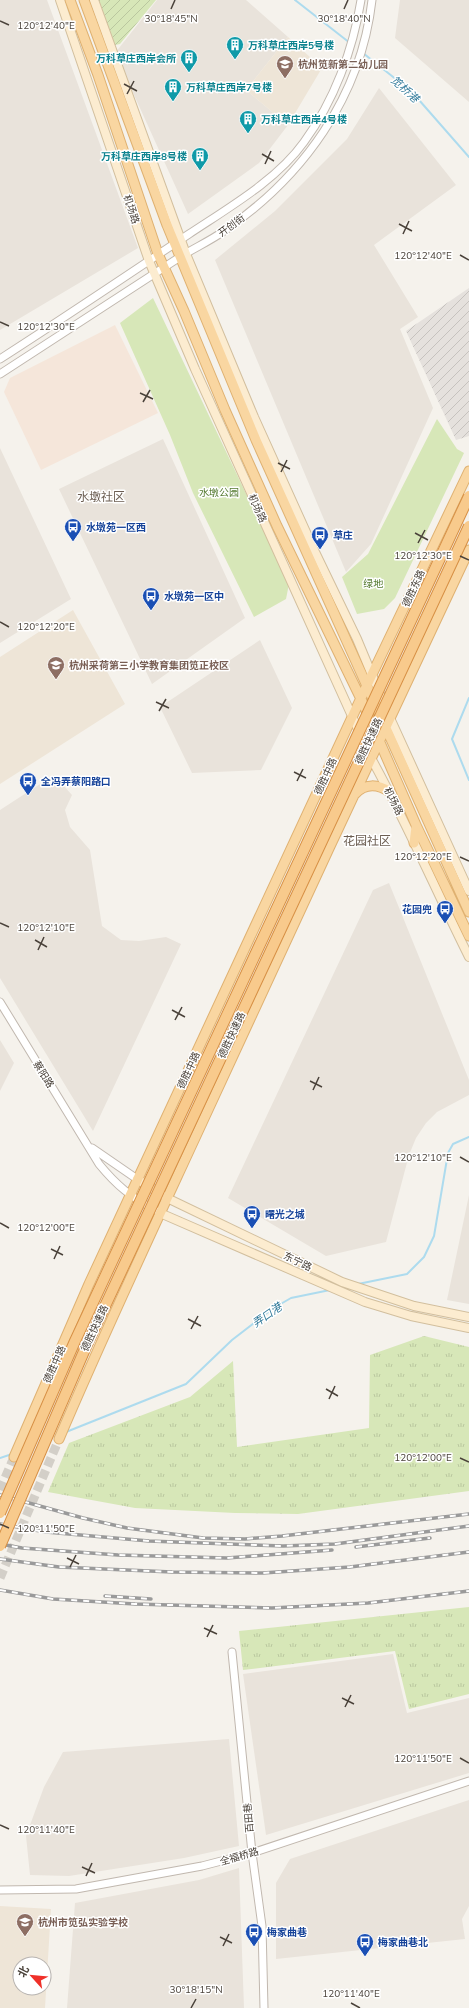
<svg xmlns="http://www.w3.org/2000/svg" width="469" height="2008" font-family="'Nunito Sans','Noto Sans SC',sans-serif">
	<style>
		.residential { fill: #e9e3db }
		.commercial { fill: #f5e6da }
		.industrial { fill: url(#industrial-furrows) }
		.education { fill: #eee5d7; fill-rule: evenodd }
		.grass { fill: url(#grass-tufts) }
		.park { fill: #d7e7b8 }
		.garden { fill: url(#garden-furrows) }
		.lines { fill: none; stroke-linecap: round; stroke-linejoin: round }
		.stream { stroke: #addbee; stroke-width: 2 }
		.primary-tunnel { stroke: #d3cfc8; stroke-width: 9; stroke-dasharray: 9 4.5; stroke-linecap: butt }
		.tertiary-casing { stroke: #c1b8af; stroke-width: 9 }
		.secondary-casing { stroke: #d2bf9e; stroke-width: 10 }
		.primary-casing { stroke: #dfb171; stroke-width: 11 }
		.tertiary { stroke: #fff; stroke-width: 7 }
		.secondary { stroke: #fcecd0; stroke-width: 8 }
		.primary { stroke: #f9d6a1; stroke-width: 9 }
		.rail-casing { stroke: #9a9a9a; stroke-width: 3.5 }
		.rail { stroke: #fff; stroke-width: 2; stroke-dasharray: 6; stroke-linecap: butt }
		.trunk-bridge-casing { stroke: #d79045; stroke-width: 12; stroke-linecap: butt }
		.trunk-bridge { stroke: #f8ca8c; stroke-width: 10 }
		.ticks { fill: none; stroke: #4a423a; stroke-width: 1.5 }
		.labels { text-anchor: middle; stroke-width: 3; stroke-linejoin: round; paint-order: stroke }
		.culture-label { font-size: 10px; font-weight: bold; fill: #0d838f; stroke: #fff; text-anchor: start }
		.education-label { font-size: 10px; font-weight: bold; fill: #785e54; stroke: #fff; text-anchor: start }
		.street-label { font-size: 10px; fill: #4a423a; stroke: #fff }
		.park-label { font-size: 10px; fill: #547a2f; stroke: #fff }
		.transit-label { font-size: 10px; font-weight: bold; fill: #164399; stroke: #fff; text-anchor: start }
		.water-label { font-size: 11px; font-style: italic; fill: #317a9a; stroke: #fff }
		.quarter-label { font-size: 12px; fill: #6c5e52; stroke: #fff }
		.ticks-label { font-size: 10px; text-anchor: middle; fill: #4a423a; stroke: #fff; stroke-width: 3; stroke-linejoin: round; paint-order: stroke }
	</style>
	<defs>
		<pattern id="industrial-furrows" width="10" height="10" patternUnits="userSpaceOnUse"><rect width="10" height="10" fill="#e5e1dd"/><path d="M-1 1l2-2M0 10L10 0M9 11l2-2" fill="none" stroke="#c6c2be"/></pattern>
		<pattern id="grass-tufts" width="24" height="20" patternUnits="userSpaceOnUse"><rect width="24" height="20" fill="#d7e7b8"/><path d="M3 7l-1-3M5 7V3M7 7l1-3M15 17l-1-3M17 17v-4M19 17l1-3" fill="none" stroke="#bac79f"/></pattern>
		<pattern id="garden-furrows" width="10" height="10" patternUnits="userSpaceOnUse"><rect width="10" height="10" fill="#d7e7b8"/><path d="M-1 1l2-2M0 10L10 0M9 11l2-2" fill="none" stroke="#bac79f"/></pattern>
	</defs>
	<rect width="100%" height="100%" fill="#f5f2ec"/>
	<path class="residential" d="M0 0H47L138 248 0 330Z
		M157 0H246L288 37 246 90 288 125 259 163 188 214 115 53Z
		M400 0H469V102L395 38Z
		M379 88 456 185 374 245 418 317 400 329 433 408 371 544 346 572 215 260 275 211 347 139Z
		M163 439 245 618 152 684 59 489Z
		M0 448 71 599 0 643Z
		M260 640 292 708 261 770 192 773 160 707Z
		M54 775 72 795 65 810 70 827 90 850 102 926 121 940 139 941 166 937 181 944 93 1131 0 978V810Z
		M389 883 469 1080V1095L437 1112 426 1123 416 1138 409 1155 386 1242 326 1256 228 1198 373 890Z
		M0 1040 14 1063 0 1091Z
		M469 1195V1304L447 1300Z
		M393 1654 407 1713 469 1698V1773L266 1835 243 1674Z
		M229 1739 239 1846 184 1858 69 1876 30 1875 26 1836 44 1787 63 1752Z
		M469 1800V1906L462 1919 465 1939 276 1959V1883L290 1859Z
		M239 1868 244 2008H67L75 1903 199 1880Z"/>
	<path class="commercial" d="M115 325 158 413 41 470 4 392 10 378Z"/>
	<path class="industrial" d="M469 288V436L456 440 406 331Z"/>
	<path class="education" d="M288 37 322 68 288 125 246 90Z
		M73 610 125 704 0 784V657Z
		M0 1906 51 1909 45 2008H0ZM20 1964H44V1988H20Z"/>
	<path class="grass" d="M424 1336 469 1347V1491L298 1514 235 1513 135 1508 48 1492 69 1443 190 1397 233 1361 237 1447 369 1428 370 1355Z
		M469 1607V1694L409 1709 395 1651 243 1670 239 1631Z"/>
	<path class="park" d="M153 298 289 584 286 599 254 617 193 493 170 435 120 323Z
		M437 419 457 449 464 453 395 598 384 609 357 614 342 577 368 554Z"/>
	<path class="garden" d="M89 0H156L120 44 106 47Z"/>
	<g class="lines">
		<path class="stream" d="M295 0 350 43
			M363 53 412 92 469 157
			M469 698 452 739 469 780
			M358 1284 407 1274 424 1257 434 1236 448 1153 453 1144 469 1137
			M66 1432 186 1384 232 1340 272 1309 291 1298 330 1290
			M0 1458 12 1454"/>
		<path class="primary-tunnel" d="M0 1490 14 1457
			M0 1578 59 1439"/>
		<defs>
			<path id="tertiary" d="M0 359C64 318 126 276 189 234 228 208 277 180 304 142 334 101 353 50 361 0
				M0 374C60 335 120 296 180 257 194 248 210 241 224 231 303 177 361 97 372 0
				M0 1002 99 1164C117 1186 131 1197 155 1210
				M92 1148 137 1179
				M232 1652 252 1853 262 1926 264 2008
				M0 1890 76 1889 202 1866 252 1853 469 1781"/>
			<path id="secondary" d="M60 0 149 261 195 369 371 758C407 823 436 891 469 957
				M94 0 186 254 254 417 315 552 357 639 390 718 469 891
				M137 1179 167 1198 342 1282 414 1306 469 1317
				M160 1213 365 1302 411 1316 469 1328"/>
			<path id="primary" d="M70 0 98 75 158 254 184 311 225 410 277 526 361 699 416 825 469 936
				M84 0 167 225 256 440 469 912
				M355 794C365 783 378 784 390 792
				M414 843 416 827
				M59 1439C104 1333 153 1229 201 1125 289 933 379 741 469 550
				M14 1457 89 1284 367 685 469 471"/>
		</defs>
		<use href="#tertiary" class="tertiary-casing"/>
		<use href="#secondary" class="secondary-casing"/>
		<use href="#primary" class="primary-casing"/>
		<use href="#tertiary" class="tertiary"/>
		<use href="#secondary" class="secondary"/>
		<use href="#primary" class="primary"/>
		<defs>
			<path id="rail" d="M0 1495 83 1518 127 1528 203 1538 245 1539 282 1536 469 1514
				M0 1524 46 1532 149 1541 283 1546 335 1544 469 1526
				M0 1544 22 1548 118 1555 227 1558 332 1550
				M356 1547 430 1538
				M0 1559 59 1567 172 1572 263 1573 350 1567 469 1552
				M0 1590 53 1599 135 1604 272 1608 368 1603 469 1591
				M105 1596 151 1599"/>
		</defs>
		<use href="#rail" class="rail-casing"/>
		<use href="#rail" class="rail"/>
		<defs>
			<path id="trunk-bridge" d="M0 1513 75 1341 469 496
				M0 1546 85 1349 469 526"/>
		</defs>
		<use href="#trunk-bridge" class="trunk-bridge-casing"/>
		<use href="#trunk-bridge" class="trunk-bridge"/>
	</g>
	<path class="ticks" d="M171 9 175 0M344 9 348 0M0 21 9 25M124 84 137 91M127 94 134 81M262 154 274 161M265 164 271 151M399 224 412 231M403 234 409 221M460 255 469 260M0 322 9 326M140 393 153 399M143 402 150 390M278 463 290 469M281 472 287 460M415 533 428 540M418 543 425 530M460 556 469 560M0 622 9 627M156 702 169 708M159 711 166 699M294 772 306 778M297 781 303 769M460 857 469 861M0 923 9 927M35 940 47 947M38 950 44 937M172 1010 185 1017M175 1020 182 1007M310 1081 322 1087M313 1090 319 1077M460 1157 469 1162M0 1223 9 1228M51 1249 63 1255M54 1259 60 1246M188 1319 201 1326M191 1329 198 1316M326 1389 338 1396M329 1399 335 1386M460 1458 469 1462M0 1524 9 1528M67 1558 79 1564M70 1567 76 1555M204 1628 217 1634M207 1637 213 1625M342 1698 354 1704M345 1707 351 1695M460 1758 469 1763M0 1825 9 1829M82 1867 95 1873M86 1876 92 1863M220 1937 232 1943M223 1946 229 1934M351 2003 360 2008M191 2008 196 1999"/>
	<defs>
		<symbol id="building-pin" viewBox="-11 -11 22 30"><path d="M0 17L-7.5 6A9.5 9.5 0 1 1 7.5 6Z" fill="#0f9aa8" stroke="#fff"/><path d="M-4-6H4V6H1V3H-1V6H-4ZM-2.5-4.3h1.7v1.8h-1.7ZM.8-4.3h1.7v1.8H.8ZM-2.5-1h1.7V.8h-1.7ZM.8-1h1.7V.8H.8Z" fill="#fff"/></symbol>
		<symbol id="school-pin" viewBox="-11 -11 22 30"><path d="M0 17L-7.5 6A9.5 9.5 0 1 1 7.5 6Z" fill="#8d6e63" stroke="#fff"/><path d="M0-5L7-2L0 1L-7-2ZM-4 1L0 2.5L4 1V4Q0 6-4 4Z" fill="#fff"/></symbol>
		<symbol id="bus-pin" viewBox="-11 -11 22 30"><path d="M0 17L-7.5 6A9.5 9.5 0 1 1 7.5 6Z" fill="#1a4fb4" stroke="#fff"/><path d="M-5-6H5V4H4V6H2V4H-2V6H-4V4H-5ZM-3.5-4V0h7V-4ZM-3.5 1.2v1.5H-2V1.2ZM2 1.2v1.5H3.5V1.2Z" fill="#fff"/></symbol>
	</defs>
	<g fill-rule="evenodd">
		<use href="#building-pin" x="225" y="35" width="20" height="27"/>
		<use href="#building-pin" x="179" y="48" width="20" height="27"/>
		<use href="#school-pin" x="275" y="54" width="20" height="27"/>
		<use href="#building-pin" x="163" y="77" width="20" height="27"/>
		<use href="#building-pin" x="238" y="109" width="20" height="27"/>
		<use href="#building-pin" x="190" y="146" width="20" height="27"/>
		<use href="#bus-pin" x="63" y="517" width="20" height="27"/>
		<use href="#bus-pin" x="310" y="525" width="20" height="27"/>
		<use href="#bus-pin" x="141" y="586" width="20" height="27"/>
		<use href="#school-pin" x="46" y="655" width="20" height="27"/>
		<use href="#bus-pin" x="18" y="771" width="20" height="27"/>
		<use href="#bus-pin" x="435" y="899" width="20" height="27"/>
		<use href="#bus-pin" x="242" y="1204" width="20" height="27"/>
		<use href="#school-pin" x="15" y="1912" width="20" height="27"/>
		<use href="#bus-pin" x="244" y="1922" width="20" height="27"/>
		<use href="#bus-pin" x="355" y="1932" width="20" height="27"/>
	</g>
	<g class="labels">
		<g class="culture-label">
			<text x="248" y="49">万科草庄西岸5号楼</text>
			<text x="176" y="62" text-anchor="end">万科草庄西岸会所</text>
			<text x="186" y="91">万科草庄西岸7号楼</text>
			<text x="261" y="123">万科草庄西岸4号楼</text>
			<text x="187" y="160" text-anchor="end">万科草庄西岸8号楼</text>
		</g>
		<g class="education-label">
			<text x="298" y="68">杭州笕新第二幼儿园</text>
			<text x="69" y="669">杭州采荷第三小学教育集团笕正校区</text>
			<text x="38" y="1926">杭州市笕弘实验学校</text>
		</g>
		<g class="street-label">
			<text transform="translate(132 209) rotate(72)" y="4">机场路</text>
			<text transform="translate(231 225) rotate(-36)" y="4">开创街</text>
			<text transform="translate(258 508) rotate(66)" y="4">机场路</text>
			<text transform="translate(413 588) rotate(-65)" y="4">德胜东路</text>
			<text transform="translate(368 741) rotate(-65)" y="4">德胜快速路</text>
			<text transform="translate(325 776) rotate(-65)" y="4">德胜中路</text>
			<text transform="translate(394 801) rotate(63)" y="4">机场路</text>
			<text transform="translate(231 1035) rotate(-65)" y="4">德胜快速路</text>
			<text transform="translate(188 1070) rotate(-65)" y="4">德胜中路</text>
			<text transform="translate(44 1074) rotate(58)" y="4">蔡阳路</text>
			<text transform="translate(298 1261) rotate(26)" y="4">东宁路</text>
			<text transform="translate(94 1328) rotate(-65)" y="4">德胜快速路</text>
			<text transform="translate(54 1364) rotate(-66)" y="4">德胜中路</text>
			<text transform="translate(248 1818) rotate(-95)" y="4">百田巷</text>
			<text transform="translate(239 1856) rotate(-16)" y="4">全福桥路</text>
		</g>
		<g class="park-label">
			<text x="219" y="496">水墩公园</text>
			<text x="373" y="587">绿地</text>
		</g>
		<g class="transit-label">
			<text x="86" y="531">水墩苑一区西</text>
			<text x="333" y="539">草庄</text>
			<text x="164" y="600">水墩苑一区中</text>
			<text x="41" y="785">全冯弄蔡阳路口</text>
			<text x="432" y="913" text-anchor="end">花园兜</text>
			<text x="265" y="1218">曙光之城</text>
			<text x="267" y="1936">梅家曲巷</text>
			<text x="378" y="1946">梅家曲巷北</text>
		</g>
		<g class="water-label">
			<text transform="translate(405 89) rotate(42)" y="4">笕桥港</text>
			<text transform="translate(267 1315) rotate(-35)" y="4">弄口港</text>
		</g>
		<g class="quarter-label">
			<text x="101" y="501">水墩社区</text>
			<text x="367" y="845">花园社区</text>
		</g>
	</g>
	<g class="ticks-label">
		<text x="171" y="22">30°18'45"N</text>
		<text x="344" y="22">30°18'40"N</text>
		<text x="46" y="29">120°12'40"E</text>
		<text x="423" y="259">120°12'40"E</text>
		<text x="46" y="330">120°12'30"E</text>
		<text x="423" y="559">120°12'30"E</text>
		<text x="46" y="630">120°12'20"E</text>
		<text x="423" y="860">120°12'20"E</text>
		<text x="46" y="931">120°12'10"E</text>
		<text x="423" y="1161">120°12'10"E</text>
		<text x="46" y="1231">120°12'00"E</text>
		<text x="423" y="1461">120°12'00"E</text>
		<text x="46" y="1532">120°11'50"E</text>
		<text x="423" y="1762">120°11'50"E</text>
		<text x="46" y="1833">120°11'40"E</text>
		<text x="196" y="1993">30°18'15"N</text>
		<text x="351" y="1997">120°11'40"E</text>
	</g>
	<g transform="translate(32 1976) rotate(297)"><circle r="19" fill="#ffffff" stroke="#b7b3b0"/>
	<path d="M0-3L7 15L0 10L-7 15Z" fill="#ef3029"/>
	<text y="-6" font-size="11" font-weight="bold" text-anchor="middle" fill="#4a423a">北</text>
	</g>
</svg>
